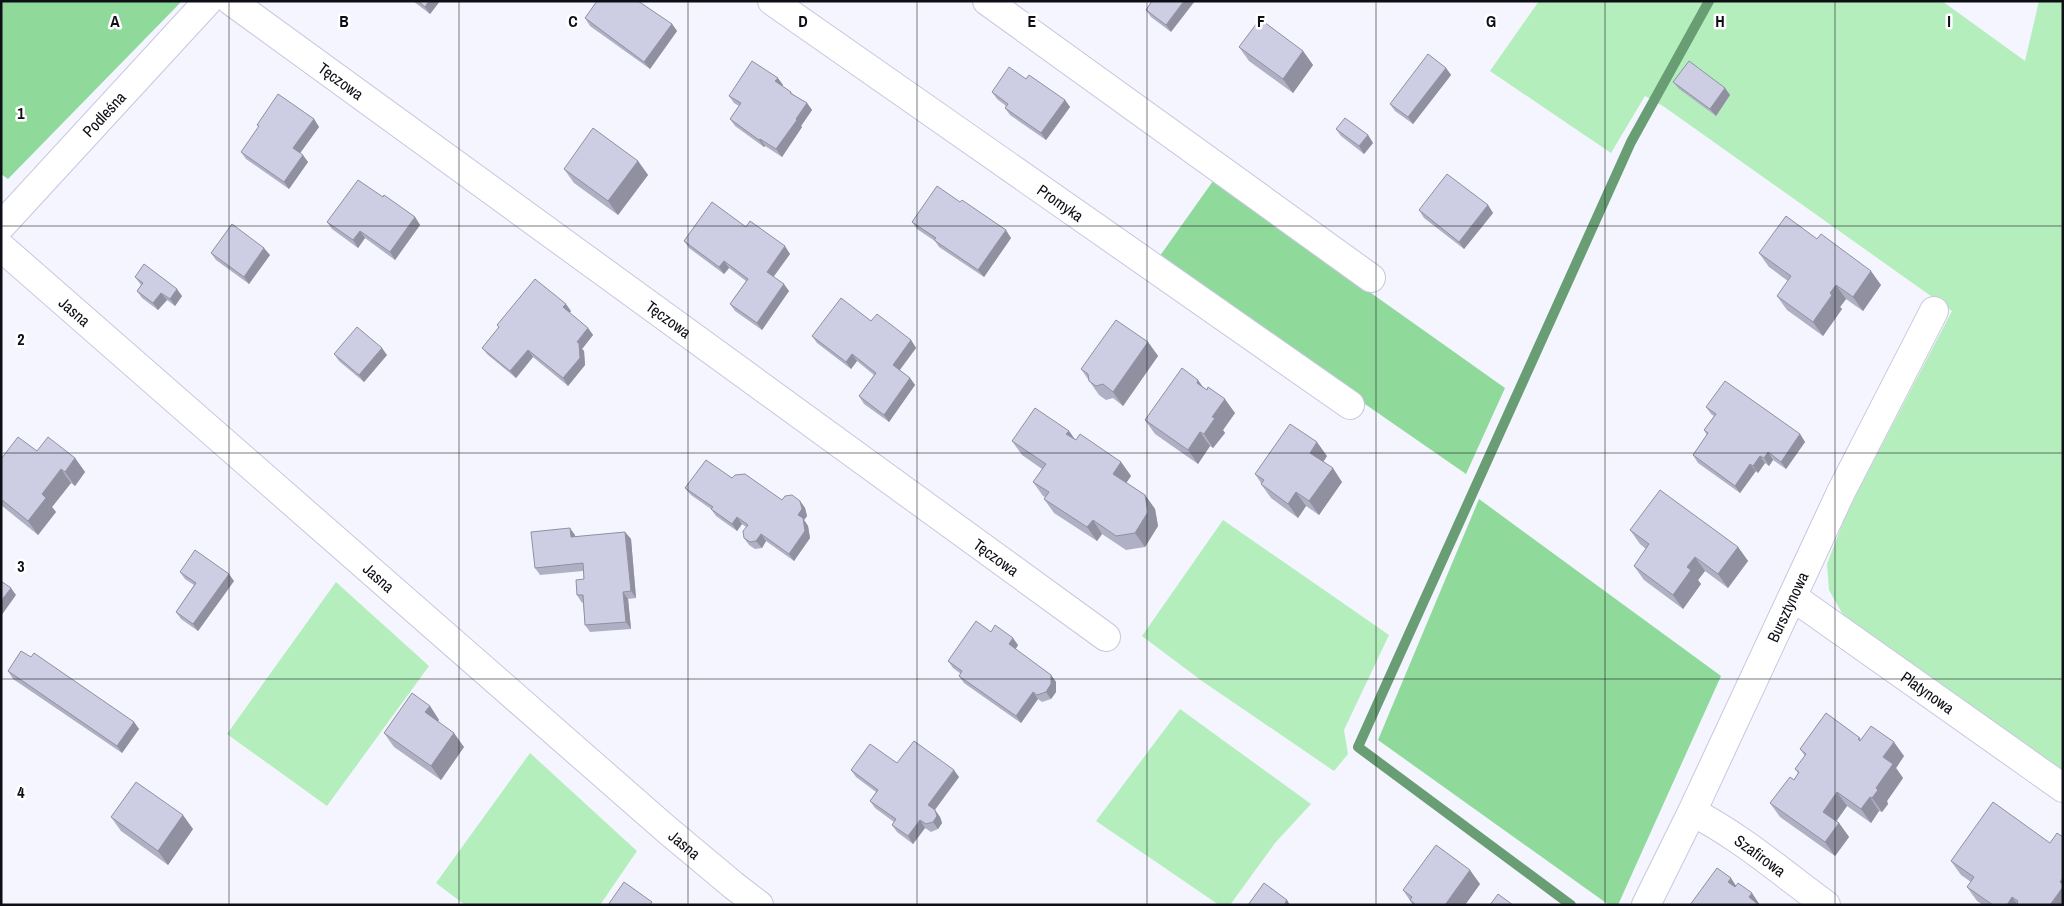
<svg xmlns="http://www.w3.org/2000/svg" width="2064" height="906" font-family="'Archivo Narrow',sans-serif">
	<style>
		.green { fill: #b5eebd }
		.forest { fill: #8fda9b }
		.lines { fill: none; stroke-linecap: round; stroke-linejoin: round }
		.stream { stroke: #699e74; stroke-width: 10 }
		.minor-casing { stroke: #c7c7df; stroke-width: 30 }
		.minor { stroke: #fff; stroke-width: 28 }
		.wall { fill: #b0b0c4 }
		.shaded-wall { fill: #9090a0 }
		.building { fill: #cdcde4; stroke: #9090a0 }
		.grid { fill: none; stroke: #0e0e16; stroke-width: 1; stroke-opacity: 0.55 }
		.labels { text-anchor: middle; stroke-width: 5; stroke-linejoin: round; paint-order: stroke }
		.street-label { font-size: 16px; fill: #0e0e16; stroke: #fff }
		.grid-label { font-size: 16px; text-anchor: middle; font-weight: bold; fill: #0e0e16; stroke: #fff; stroke-width: 5; stroke-linejoin: round; paint-order: stroke }
	</style>
	<rect width="100%" height="100%" fill="#f4f5fe"/>
	<path class="green" d="M1539 1H1942L2025 61 2039 1H2063V773L1843 615 1829 590 1827 564 1847 512 1952 311 1663 106 1645 96 1611 153 1490 71Z
		M1223 520 1389 635 1344 730 1348 754 1334 771 1202 681 1142 636Z
		M336 582 429 666 327 806 227 734Z
		M1180 709 1311 804 1275 843 1230 905H1219L1096 821Z
		M530 753 637 851 600 905H465L436 883Z"/>
	<path class="forest" d="M1 1H182L8 179 1 174Z
		M1213 181 1505 388 1466 474 1157 260Z
		M1479 499 1721 676 1618 905H1609L1378 740Z"/>
	<g class="lines">
		<path class="stream" d="M1571 905 1358 747 1631 142 1709 1"/>
		<defs>
			<g id="minor">
				<path id="s1" d="M231 1 1106 637"/>
				<path id="s2" d="M772 1 1350 405"/>
				<path d="M987 1 1371 278"/>
				<path id="s3" d="M1 226 208 1"/>
				<path id="s4" d="M1 247 666 829 733 885 759 905"/>
				<path id="s5" d="M1793 597 2063 788"/>
				<path id="s6" d="M1692 812C1737 834 1785 875 1826 905"/>
				<path id="s7" d="M1646 905 1692 812 1841 492 1934 311"/>
			</g>
		</defs>
		<use href="#minor" class="minor-casing"/>
		<use href="#minor" class="minor"/>
	</g>
	<path class="wall" d="M413 1H440L430 14Z
		M1152 1 1171 32 1151 17 1146 10Z
		M585 18 672 24 677 31 650 69 590 26Z
		M1239 47 1303 51 1313 65 1293 93 1249 61Z
		M1446 68 1451 75 1413 124 1395 111 1390 104Z
		M1026 79 1065 100 1070 107 1046 140 1010 115 1005 108 1006 106 997 99 992 92Z
		M1673 82 1725 88 1730 95 1716 116 1679 89Z
		M783 85 782 86 791 92 794 95 807 103 812 110 801 126 802 127 782 157 765 146 764 147 735 126 730 119 739 106 734 103 729 96Z
		M314 119 319 127 300 153 308 162 289 189 246 159 241 152 259 127 257 125Z
		M1336 129 1368 135 1373 143 1364 154 1341 136Z
		M638 161 648 175 618 215 574 183 564 169Z
		M383 197 415 217 420 225 395 260 365 238 358 248 332 229 327 222Z
		M1488 205 1493 213 1464 249 1424 218 1419 210Z
		M912 222 1011 238 984 277 939 247 935 241 917 229Z
		M746 227 790 254 773 276 789 291 762 330 735 311 730 304 746 281 729 268 724 274 689 248 684 241Z
		M211 253 270 255 249 284 216 260Z
		M1759 253 1881 285 1863 311 1846 299 1840 307 1842 309 1823 336 1787 310 1777 296 1788 281 1769 267Z
		M135 277 182 296 175 306 167 300 158 310 142 298 137 291 141 285Z
		M571 311 569 313 588 328 593 335 582 349 584 351 585 365 568 386 533 357 516 378 488 355 482 348 499 328 497 325Z
		M871 321 911 340 916 348 900 370 910 378 915 385 889 422 864 404 859 396 874 375 857 361 851 369 817 343 812 336Z
		M1148 342 1158 356 1123 406 1113 398 1106 400 1099 395 1081 369Z
		M334 354 387 355 364 382 339 361Z
		M1204 388 1235 413 1223 430 1225 433 1213 448 1210 446 1198 464 1155 434 1145 420Z
		M1706 407 1800 434 1805 442 1786 469 1773 460 1769 466 1765 463 1758 473 1756 471 1740 493 1698 463 1693 455 1707 435 1704 430 1714 416 1711 414Z
		M1069 431 1075 440 1121 462 1131 476 1126 482 1145 495 1155 509 1158 526 1145 547 1126 550 1102 534 1097 541 1054 513 1044 499 1045 497 1043 496 1033 482 1042 469 1022 455 1012 441Z
		M37 451 75 458 85 472 75 486 71 483 52 507 56 512 38 535 1 505V459Z
		M1327 456 1323 462 1342 482 1319 515 1306 506 1298 518 1271 498 1261 484V483L1255 474Z
		M732 478 782 500 800 501 805 508 807 516 804 520 808 526 810 538 794 561 766 541 762 548 755 549 749 545 744 538 746 527 742 524 737 531 716 516 711 509 691 495 685 488Z
		M1630 530 1738 547 1748 561 1728 588 1705 571 1698 580 1701 584 1683 609 1644 580 1634 566 1646 549 1640 544Z
		M625 532 631 539 636 598 628 599 631 629 590 632 585 625 583 602 582 603 577 595 584 579 583 571 540 575 535 568 575 535V537Z
		M180 572 234 581 198 631 181 619 176 612 194 585 185 579Z
		M991 632 1018 645 1015 649 1051 675 1056 682V692L1051 699 1042 702 1038 699 1021 723 964 683 959 676 961 674 953 668 948 661Z
		M31 657 134 722 139 729 122 753 13 679 8 671Z
		M430 706 439 720 438 722 464 747 441 780 394 747 384 733Z
		M1860 738 1861 740 1904 756 1896 768 1903 778 1887 801 1888 804 1882 812 1879 811 1871 823 1847 806 1836 821 1839 823 1849 837 1835 856 1780 817 1770 803 1794 780 1798 773 1795 769 1805 756 1800 749Z
		M897 763 959 777 935 810 940 817 942 823 938 829 931 832 925 828 913 844 897 832 892 825 894 822 875 808 870 801 876 792 856 777 851 770Z
		M111 817 193 829 168 865 121 831Z
		M1951 861 2063 905H1983L1977 901 1967 887 1971 882 1961 875Z
		M1480 884 1465 905H1413L1403 890Z"/>
	<path class="shaded-wall" d="M429 1H440L430 14 425 7Z
		M1184 1H1195L1171 32 1166 25Z
		M672 24 677 31 650 69 644 62Z
		M1303 51 1313 65 1293 93 1283 79Z
		M1446 68 1451 75 1413 124 1408 117Z
		M778 78 783 85 780 88 775 81Z
		M1725 88 1730 95 1716 116 1710 109Z
		M1065 100 1070 107 1046 140 1041 133Z
		M807 103 812 110 801 126 802 127 782 157 776 149Z
		M314 119 319 127 298 156 293 148Z
		M1368 135 1373 143 1364 154 1359 146Z
		M760 139 765 146 764 147 759 140Z
		M303 155 308 162 289 189 284 182Z
		M638 161 648 175 618 215 608 201Z
		M1488 205 1493 213 1464 249 1459 242Z
		M415 217 420 225 395 260 390 252Z
		M1006 230 1011 238 984 277 978 270Z
		M360 231 365 238 358 248 353 240Z
		M785 246 790 254 772 279 767 272Z
		M264 248 270 255 249 284 244 277Z
		M724 261 729 268 724 274 719 267Z
		M1871 271 1881 285 1863 311 1853 297Z
		M784 284 789 291 762 330 757 323Z
		M1836 285 1846 299 1840 307 1842 309 1823 336 1813 322 1830 293Z
		M177 289 182 296 175 306 170 299Z
		M161 293 167 300 158 310 153 303Z
		M566 304 571 311 568 315 563 307Z
		M588 328 593 335 582 349 584 351 585 365 568 386 563 378 577 342Z
		M911 340 916 348 898 372 893 365Z
		M1148 342 1158 356 1123 406 1113 392Z
		M382 348 387 355 364 382 359 375Z
		M528 350 533 357 516 378 510 371Z
		M852 354 857 361 851 369 846 362Z
		M910 378 915 385 889 422 884 415Z
		M1198 380 1208 394 1197 383Z
		M1225 399 1235 413 1223 430 1225 433 1213 448 1204 434 1212 417Z
		M1069 431 1079 445 1066 434Z
		M1200 432 1210 446 1198 464 1188 450Z
		M1800 434 1805 442 1786 469 1781 462Z
		M1317 442 1327 456 1320 467 1310 453Z
		M1768 452 1773 460 1769 466 1764 458Z
		M1760 456 1765 463 1758 473 1753 466Z
		M75 458 85 472 75 486 65 472Z
		M1121 462 1131 476 1123 488 1113 474Z
		M1750 464 1756 471 1740 493 1735 486Z
		M1333 468 1342 482 1319 515 1309 501Z
		M61 469 71 483 52 507 56 512 38 535 28 521 42 494Z
		M1296 492 1306 506 1298 518 1288 504Z
		M1145 495 1155 509 1158 526 1145 547 1135 533Z
		M800 501 805 508 807 516 804 520 808 526 810 538 794 561 789 554Z
		M737 517 742 524 737 531 732 524Z
		M1093 520 1102 534 1097 541 1087 527Z
		M570 528 575 535 576 544 571 537Z
		M625 532 631 539 636 598 631 591Z
		M761 534 766 541 762 548 756 541Z
		M1738 547 1748 561 1728 588 1718 574Z
		M1695 557 1705 571 1698 580 1701 584 1683 609 1673 595 1687 567Z
		M229 574 234 581 198 631 193 624Z
		M11 588 16 595 1 616V601Z
		M623 592 628 599 631 629 626 622Z
		M1013 638 1018 645 1014 652 1009 644Z
		M1051 675 1056 682V692L1051 699 1046 692Z
		M1033 692 1038 699 1021 723 1016 716Z
		M430 706 439 720 434 726 425 712Z
		M134 722 139 729 122 753 117 746Z
		M454 733 464 747 441 780 431 766Z
		M1894 742 1904 756 1896 768 1903 778 1887 801 1888 804 1882 812 1872 798 1876 788 1883 757Z
		M954 770 959 777 933 812 928 805Z
		M1837 792 1847 806 1833 826 1823 812Z
		M1870 797 1879 811 1871 823 1861 809Z
		M935 810 940 817 942 823 938 829 933 822Z
		M183 815 193 829 168 865 158 851Z
		M920 820 925 828 913 844 908 836Z
		M1839 823 1849 837 1835 856 1825 842Z
		M1470 870 1480 884 1465 905H1445Z
		M1731 878 1740 892 1728 882Z
		M2063 878V905H2050L2060 882Z
		M1752 893 1760 905H1754L1749 897Z
		M2012 897 2018 905H2007Z
		M1287 900 1290 905H1286L1285 903Z"/>
	<path class="building" d="M418 1H429L425 7Z
		M597 1H638L672 24 644 62 585 18Z
		M1152 1H1184L1166 25 1146 10Z
		M1260 19 1303 51 1283 79 1239 47Z
		M1428 54 1446 68 1408 117 1390 104Z
		M752 61 778 78 775 81 791 92 790 93 807 103 796 119 797 120 776 149 760 139 759 140 730 119 741 103 729 96Z
		M1689 61 1725 88 1710 109 1673 82Z
		M1009 67 1026 79 1029 75 1065 100 1041 133 1005 108 1008 104 992 92Z
		M278 94 314 119 293 148 303 155 284 182 241 152 259 126 257 125Z
		M1345 118 1368 135 1359 146 1336 129Z
		M593 128 638 161 608 201 564 169Z
		M1447 174 1488 205 1459 242 1419 210Z
		M358 180 383 197 384 195 415 217 390 252 360 231 353 240 327 222Z
		M937 186 960 202 962 200 1006 230 978 270 934 240 936 238 912 222Z
		M712 202 746 227 750 221 785 246 767 272 784 284 757 323 730 304 748 279 724 261 719 267 684 241Z
		M1786 216 1817 239 1821 234 1871 271 1853 297 1836 285 1830 293 1832 295 1813 322 1777 296 1791 276 1759 253Z
		M232 224 264 248 244 277 211 253Z
		M144 264 177 289 170 299 161 293 153 303 137 291 143 283 135 277Z
		M535 279 566 304 563 307 588 328 577 342 579 343 580 358 563 378 528 350 510 371 482 348 499 327 497 325Z
		M841 298 871 321 877 314 911 340 893 365 910 378 884 415 859 396 876 373 852 354 846 362 812 336Z
		M1116 320 1148 342 1113 392 1103 384 1096 386 1089 381 1088 374 1081 369Z
		M357 327 382 348 359 375 334 354Z
		M1182 368 1198 380 1197 383 1207 390 1208 387 1225 399 1212 417 1215 418 1204 434 1200 432 1188 450 1145 420Z
		M1725 381 1800 434 1781 462 1768 452 1764 458 1760 456 1753 466 1750 464 1735 486 1693 455 1708 433 1704 430 1716 414 1706 407Z
		M1035 408 1069 431 1066 434 1076 440 1080 434 1121 462 1113 474 1145 495 1148 512 1135 533 1116 536 1093 520 1087 527 1044 499 1049 492 1033 482 1046 464 1012 441Z
		M1290 424 1317 442 1310 453 1333 468 1309 501 1296 492 1288 504 1261 484 1264 480 1255 474Z
		M18 437 37 451 48 437 75 458 65 472 61 469 42 494 46 498 28 521 1 499V459Z
		M706 460 732 478 735 475 745 474 782 500 785 496 792 495 800 501 802 509 798 515 803 518 805 531 789 554 761 534 756 541 750 542 744 538 743 531 748 525 737 517 732 524 711 509 713 507 685 488Z
		M1660 490 1738 547 1718 574 1695 557 1687 567 1691 570 1673 595 1634 566 1649 544 1630 530Z
		M570 528 571 537 625 532 631 591 623 592 626 622 585 625 583 595H577L576 580 584 579 583 563 535 568 531 532Z
		M195 550 229 574 193 624 176 612 196 583 180 572Z
		M1 581 11 588 1 601Z
		M976 621 991 632 995 625 1013 638 1009 644 1051 675V684L1046 692 1037 695 1033 692 1016 716 959 676 962 671 948 661Z
		M21 651 31 657 34 653 134 722 117 746 8 671Z
		M412 693 430 706 425 712 454 733 431 766 384 733Z
		M1826 713 1860 738 1858 739 1860 741 1871 726 1894 742 1883 757 1893 764 1876 788 1878 790 1872 798 1870 797 1861 809 1837 792 1823 812 1839 823 1825 842 1770 803 1790 777 1794 780 1799 772 1795 769 1806 754 1800 749Z
		M914 741 954 770 928 805 935 810 937 816 933 822 926 824 920 820 908 836 892 825 896 819 870 801 878 790 851 770 870 744 897 763Z
		M136 782 183 815 158 851 111 817Z
		M1993 802 2050 843 2057 833 2063 837V878L2060 882 2063 884V887L2050 905H2019L2017 903 2018 901 2012 897 2007 905H1993L1967 887 1974 877 1951 861Z
		M1436 845 1470 870 1445 905H1416L1410 900 1412 897 1403 890Z
		M1717 868 1731 878 1728 882 1735 887 1738 883 1752 893 1749 897 1759 905H1690Z
		M624 882 652 902 650 905H608Z
		M1264 883 1287 900 1285 903 1287 905H1248Z
		M1498 894 1513 905H1490Z"/>
	<path class="grid" d="M229 1V905M459 1V905M688 1V905M917 1V905M1147 1V905M1376 1V905M1605 1V905M1835 1V905M1 226H2063M1 453H2063M1 679H2063"/>
	<g class="labels">
		<g class="street-label">
			<text dy="6" stroke="none"><textPath href="#s1" startOffset="136">Tęczowa</textPath></text>
			<text dy="6" stroke="none"><textPath href="#s3" startOffset="152">Podleśna</textPath></text>
			<text dy="6" stroke="none"><textPath href="#s2" startOffset="352">Promyka</textPath></text>
			<text dy="6" stroke="none"><textPath href="#s4" startOffset="98">Jasna</textPath></text>
			<text dy="6" stroke="none"><textPath href="#s1" startOffset="541">Tęczowa</textPath></text>
			<text dy="6" stroke="none"><textPath href="#s1" startOffset="946">Tęczowa</textPath></text>
			<text dy="6" stroke="none"><textPath href="#s4" startOffset="502">Jasna</textPath></text>
			<text dy="6" stroke="none"><textPath href="#s7" startOffset="330">Bursztynowa</textPath></text>
			<text dy="6" stroke="none"><textPath href="#s5" startOffset="165">Platynowa</textPath></text>
			<text dy="6" stroke="none"><textPath href="#s4" startOffset="908">Jasna</textPath></text>
			<text dy="6" stroke="none"><textPath href="#s6" startOffset="81">Szafirowa</textPath></text>
		</g>
	</g>
	<g class="grid-label">
		<text x="115" y="27">A</text>
		<text x="344" y="27">B</text>
		<text x="573" y="27">C</text>
		<text x="803" y="27">D</text>
		<text x="1032" y="27">E</text>
		<text x="1261" y="27">F</text>
		<text x="1491" y="27">G</text>
		<text x="1720" y="27">H</text>
		<text x="1949" y="27">I</text>
		<text x="21" y="119">1</text>
		<text x="21" y="345">2</text>
		<text x="21" y="572">3</text>
		<text x="21" y="798">4</text>
	</g>
	<rect width="2064" height="906" fill="none" stroke="#0e0e16" stroke-width="5"/>
</svg>
